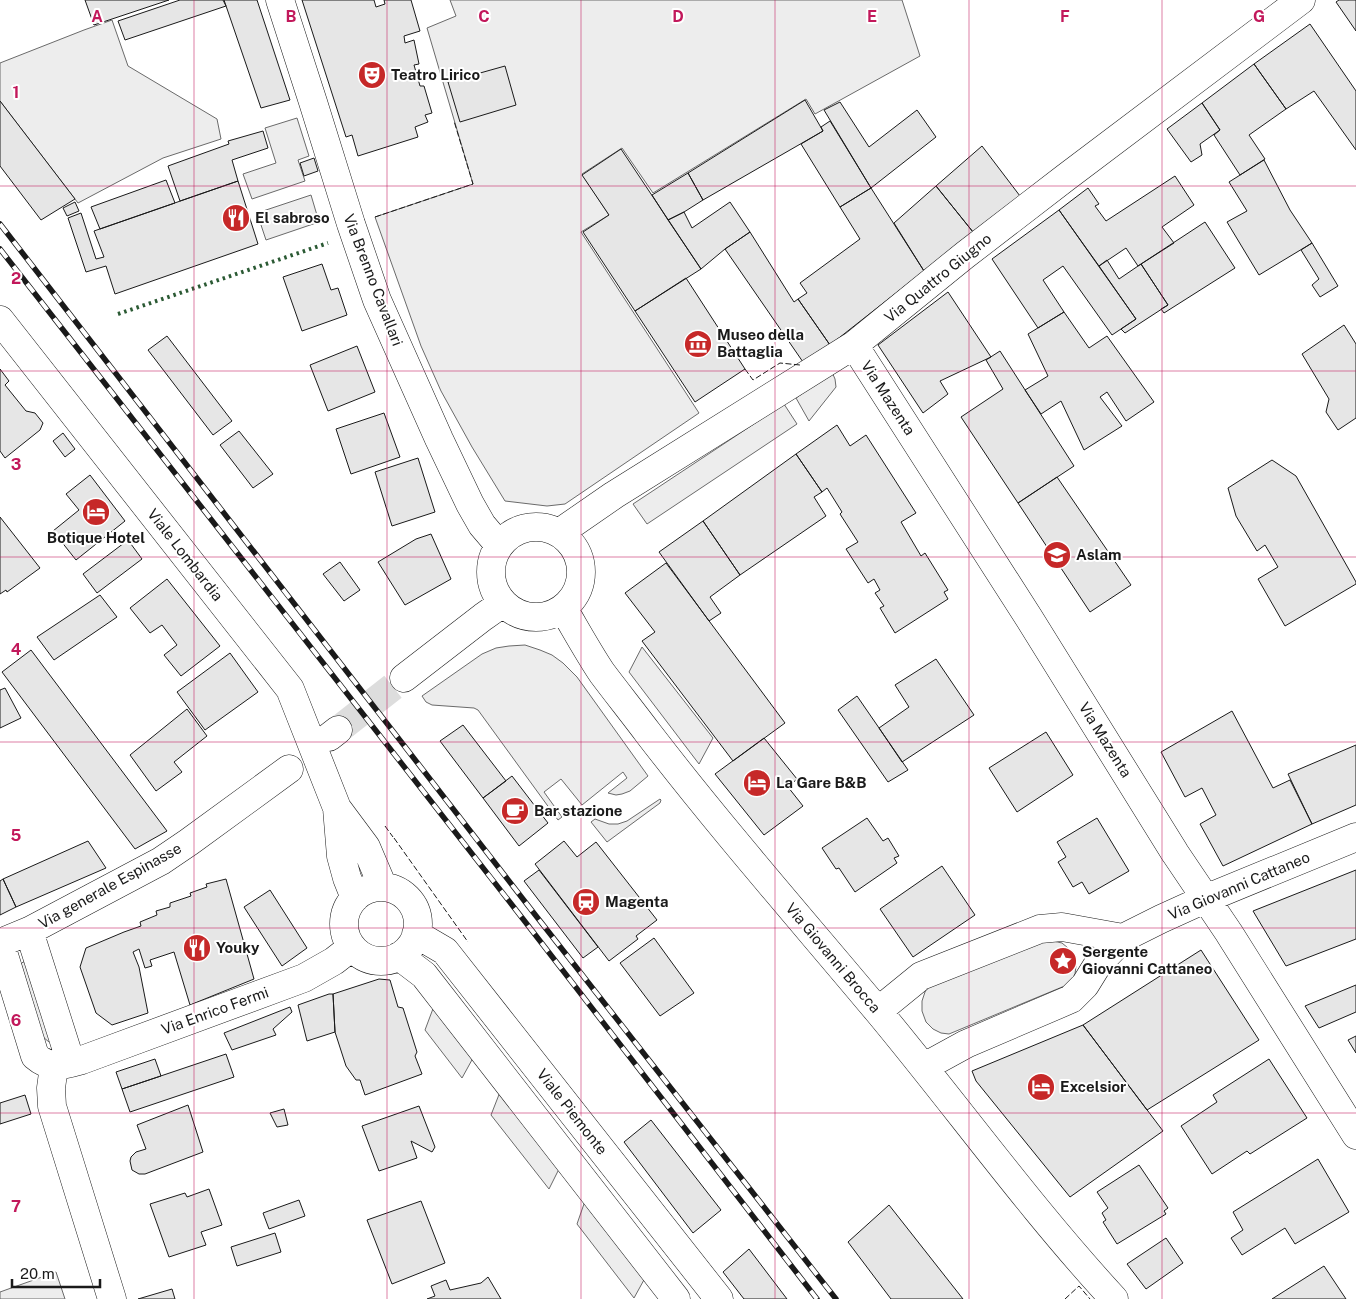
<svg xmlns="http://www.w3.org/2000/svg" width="1356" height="1299" font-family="'Public Sans',sans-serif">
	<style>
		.built { fill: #ededed; stroke: #6a6a6a }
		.building { fill: #e6e6e6; stroke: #1a1a1a }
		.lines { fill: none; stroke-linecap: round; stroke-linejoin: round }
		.minor-tunnel { stroke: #ddd; stroke-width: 28; stroke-dasharray: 28 14; stroke-linecap: butt }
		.minor-casing { stroke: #1a1a1a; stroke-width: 29 }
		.minor { stroke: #fff; stroke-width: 28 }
		.rail-casing { stroke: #1a1a1a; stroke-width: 5.5 }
		.rail { stroke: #fff; stroke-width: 4; stroke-dasharray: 11; stroke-linecap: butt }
		.hedge { stroke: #2b5a34; stroke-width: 4; stroke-dasharray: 2.5 4; stroke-linecap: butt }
		.fence { stroke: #1a1a1a; stroke-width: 1; stroke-dasharray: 6 2.5; stroke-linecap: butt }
		.grid { fill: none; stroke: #c2185b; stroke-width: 1; stroke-opacity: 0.55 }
		.labels { text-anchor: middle; stroke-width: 4; stroke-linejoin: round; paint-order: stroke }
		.poi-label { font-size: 15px; font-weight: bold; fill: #1a1a1a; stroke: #fff; text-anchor: start }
		.street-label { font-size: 15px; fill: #1a1a1a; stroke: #fff }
		.grid-label { font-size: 16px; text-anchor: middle; font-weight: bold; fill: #c2185b; stroke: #fff; stroke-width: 4; stroke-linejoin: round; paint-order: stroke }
	</style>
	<rect width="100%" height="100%" fill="#fff"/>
	<path class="built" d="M450 0H902L920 56 815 114 806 99 653 193 622 148 582 174 609 215 581 232 699 413 565 504 547 506 505 501 472 447 441 391 421 346 375 217 473 184 427 28 456 16Z
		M112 20 128 66 217 119 221 139 163 158 78 203 0 101V63L84 30Z
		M297 118 309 156 298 160 305 181 252 199 243 174 276 163 265 128Z
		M311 195 319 222 266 240 257 213Z
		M832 372 835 379 836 387 809 421 796 398Z
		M784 404 797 424 647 524 633 504Z
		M525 645 540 650 552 655 563 663 577 677 648 776 630 791 622 794 616 795 608 793 627 778 623 772 582 805 561 779 544 792 562 817 558 820 478 710 474 708 432 705 426 702 422 696 482 654 496 648 509 646Z
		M642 647 713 738 699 764 629 672Z
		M660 799 661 800 660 803 607 842 591 822 595 819 609 824H618L627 821Z
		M1043 940 1053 941 1062 943 1068 948 1065 954 1069 964 1076 966 1075 974 1072 980 1067 985 949 1034 941 1033 933 1029 926 1022 922 1011V1001L925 992 928 986Z
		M23 962H25L50 1040 49 1042 43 1037 21 964Z
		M434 1006 473 1058 462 1078 425 1030Z
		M500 1092 559 1169 549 1189 491 1115Z
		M585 1201 645 1278 634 1298 577 1224Z
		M56 1272 65 1299H0V1292Z"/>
	<path class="building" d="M85 0H169L94 25Z
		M180 0H223L226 6 125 40 118 21Z
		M224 0H257L290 100 261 108Z
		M302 0H374L376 7 385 4 384 0H411L420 31 404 36 405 43 414 40 419 64 414 65 420 86H424L432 113 425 115 428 122 415 127 418 137 358 156 352 135 346 137Z
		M1339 0H1356V31L1336 2Z
		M1310 24 1356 91V150L1314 91 1286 109 1254 64Z
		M1254 64 1286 109 1249 135 1265 159 1240 175 1214 135 1220 130 1202 103Z
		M505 66 516 105 460 122 448 82Z
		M805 100 823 131 703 200 688 173Z
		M0 101 75 199 41 220 0 166Z
		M840 102 869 147 917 110 936 137 871 188 824 110Z
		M1202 103 1220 130 1200 144 1202 155 1191 162 1167 129Z
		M830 121 871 188 840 207 801 144 823 131 821 127Z
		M263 131 268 148 232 160 238 181 180 201 168 166 229 144 228 141Z
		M982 146 1020 196 973 232 936 186Z
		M621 149 701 269 635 311 583 232 609 215 582 175Z
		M314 158 318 171 304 176 300 163Z
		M1264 160 1290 210 1312 243 1259 275 1227 222 1247 211 1229 182Z
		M688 173 703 200 684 212 668 220 652 195Z
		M1175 176 1194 205 1162 227 1174 243 1138 266 1126 248 1099 266 1059 210 1088 188 1099 204 1095 206 1106 221Z
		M166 180 175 203 100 229 91 207Z
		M238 181 258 244 115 294 106 266 86 272 68 218 81 213 96 259 104 257 94 231Z
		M936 186 973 232 924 271 894 223Z
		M871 188 924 271 830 345 798 299 807 293 800 283 860 239 840 207Z
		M75 202 79 211 67 216 63 208Z
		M730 202 750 232 725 249 701 269 668 220 684 212 692 228Z
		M1059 210 1136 319 1112 335 1063 266 1043 280 1064 312 1038 328 992 259Z
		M1205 222 1235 268 1164 313 1161 309 1168 305 1141 264Z
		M750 232 794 302 798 299 830 345 803 362 725 249Z
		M1312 243 1338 286 1320 297 1312 285 1319 279 1301 250Z
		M1107 260 1119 279 1141 264 1168 305 1125 333 1121 329 1136 319 1099 266Z
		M322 264 331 290 338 288 347 315 302 331 283 277Z
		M686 278 745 369 695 402 635 311Z
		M948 292 991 357 940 381 948 394 923 413 878 345Z
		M1064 312 1089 348 1107 336 1154 402 1126 421 1107 392 1100 397 1122 426 1084 450 1061 401 1041 414 1025 390 1048 376 1028 334Z
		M1344 325 1356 344V418L1338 430 1326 412 1329 399 1302 354Z
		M167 336 232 421 213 435 148 350Z
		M357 346 375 392 328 411 310 365Z
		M1000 351 1074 466 1018 503 961 417 1003 389 986 360Z
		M0 369 9 381 5 385 26 411 35 413 43 423 40 430 5 458 0 451Z
		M384 413 400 457 351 474 336 429Z
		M837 425 850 446 866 435 916 513 901 522 921 556 925 553 948 590 944 592 948 599 895 633 880 608 884 606 875 593 880 590 874 579 868 583 846 549 858 542 840 514 842 512 827 488 822 492 796 454Z
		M239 431 273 474 253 488 220 445Z
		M63 433 75 449 65 457 53 441Z
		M796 454 822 492 814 497 826 516 740 575 703 521Z
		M418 458 435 512 392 526 375 472Z
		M1272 460 1296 476 1356 582V584L1285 626 1258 579 1278 567 1265 545 1257 551 1236 516 1228 488Z
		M90 475 125 521 76 560 53 531 79 510 66 494Z
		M1057 477 1131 585 1090 612 1018 503Z
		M0 517 40 568 7 592 6 590 0 594Z
		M703 521 740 575 710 597 721 613 709 621 659 552Z
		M431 534 451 579 405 605 378 562 416 539Z
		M128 540 142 559 97 593 83 574Z
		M340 562 360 590 344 601 323 574Z
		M666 563 785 723 733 761 642 641 655 632 625 593Z
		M167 579 220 646 181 676 164 655 177 645 162 625 150 633 130 608Z
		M100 595 117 617 54 660 37 637Z
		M31 650 167 831 135 849 2 672Z
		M230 653 258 692 205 730 177 692Z
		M936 659 974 715 902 762 879 728 909 707 895 685Z
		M5 688 21 718 0 728V690Z
		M857 696 908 770 888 782 838 710Z
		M187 709 207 736 174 762 182 772 156 791 130 755Z
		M1232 711 1273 788 1290 780 1312 824 1223 866 1200 824 1216 815 1202 788 1185 797 1161 752Z
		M463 725 506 781 483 798 440 741Z
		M1046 732 1073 775 1017 812 989 768Z
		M764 738 797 779 788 787 803 806 764 835 715 774Z
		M1356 745V805L1312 824 1288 774Z
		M512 776 548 823 519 846 483 798Z
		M867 818 883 841 888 838 899 856 894 858 897 863 855 892 839 868 836 869 822 848Z
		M1097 818 1129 871 1089 894 1082 882 1073 887 1058 862 1066 857 1057 842Z
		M88 841 106 868 16 907 3 879Z
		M564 841 577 857 596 842 657 920 636 936 638 939 609 961 535 864Z
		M942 866 975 915 913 957 880 909Z
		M539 870 598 947 583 958 524 881Z
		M1356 870V939L1286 966 1253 911Z
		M3 879 16 907 0 915V881Z
		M226 879 254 979 190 1005 174 952 150 960 152 966 145 968 139 949 133 952 139 967 148 1013 112 1025 96 1013 80 967 86 948 124 932 141 926 140 922 157 915 156 911 170 907V903L191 896 190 893 207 887 206 884Z
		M270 890 307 948 282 966 244 907Z
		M654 938 694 993 660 1016 620 963Z
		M1201 950 1259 1040 1147 1110 1083 1025Z
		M379 979 390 980 398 1007 403 1008 417 1052 415 1056 422 1074 365 1095 360 1080H356L346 1066 335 1032 333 994Z
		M1356 985V1012L1319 1028 1305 1006Z
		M329 994H333L335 1032 307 1041 298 1005Z
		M290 1007 292 1012 273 1029 276 1035 232 1050 224 1033Z
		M1083 1025 1163 1131 1070 1197 976 1081 972 1071Z
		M1356 1036V1053L1348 1040Z
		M226 1054 234 1077 130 1112 122 1089Z
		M155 1059 161 1076 122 1089 116 1072Z
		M1269 1059 1307 1118 1250 1154 1247 1151 1212 1174 1181 1126 1217 1102 1213 1095Z
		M25 1095 31 1114 0 1124V1103Z
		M188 1105 203 1152 145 1174H139L132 1170 130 1161 131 1157 136 1152 146 1149 137 1125Z
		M419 1106 435 1147 432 1152 411 1141 417 1158 379 1171 362 1126Z
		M284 1109 288 1125 277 1127 270 1113Z
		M651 1120 721 1210 693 1233 624 1142Z
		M1318 1159 1349 1212 1295 1244 1285 1228 1242 1255 1231 1238 1243 1230 1233 1212Z
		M1139 1165 1168 1208 1164 1211 1166 1214 1117 1244 1103 1222 1106 1220 1102 1213 1108 1208 1097 1192Z
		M209 1189 222 1225 201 1232 206 1245 169 1257 150 1204 185 1193 187 1197Z
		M299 1200 305 1216 269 1229 263 1213Z
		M421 1201 445 1263 392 1284 367 1220Z
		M889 1205 963 1299H891L848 1242Z
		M275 1233 281 1252 237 1266 231 1247Z
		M1166 1238 1183 1263 1146 1289 1127 1264Z
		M749 1249 787 1299H744L723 1272Z
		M1324 1266 1346 1299H1272Z
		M488 1277 501 1299H427L435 1296 431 1286 446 1280 450 1290 481 1283Z
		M172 1289 175 1299H138Z"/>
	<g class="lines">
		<path class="minor-tunnel" d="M338 730 404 678"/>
		<defs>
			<path id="minor" d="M280 0 313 102 351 224 377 300 439 439 470 504 482 525 499 545
				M0 320 290 689 337 808 366 847 383 887
				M854 345 1029 618 1175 853 1229 933 1356 1135
				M491 572a45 45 0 1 1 90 0a45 45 0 1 1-90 0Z
				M559 533 614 495 854 345 965 255 1065 178 1301 0
				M563 608C576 630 588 652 602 673 617 693 633 713 648 733 721 828 800 918 877 1010 957 1106 1029 1207 1114 1299
				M404 678 483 617 503 603
				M329 737 338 730
				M337 808 341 856 347 878 355 898
				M344 924a37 37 0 1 1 74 0a37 37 0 1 1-74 0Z
				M29 931 71 1063
				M416 934 445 951 719 1299
				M0 942 35 1056C51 1070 64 1065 82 1060L304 978 334 961 352 947
				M0 943 29 931 161 861 189 842 289 769
				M399 956 424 975 676 1299
				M878 1011 921 976 1040 929 1062 927 1123 938
				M54 1066 51 1088 52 1106 112 1299
				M924 1067 966 1044 1071 999 1085 985 1098 964 1123 938 1161 919 1205 899 1356 837"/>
		</defs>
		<use href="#minor" class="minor-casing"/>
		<use href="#minor" class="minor"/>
		<defs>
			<path id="rail" d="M0 224 533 912 836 1299
				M0 249 523 919 817 1299"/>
		</defs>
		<use href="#rail" class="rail-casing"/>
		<use href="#rail" class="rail"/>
		<path class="hedge" d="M118 314 328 243"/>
		<path class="fence" d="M375 217 473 184 454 121
			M745 369 753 380 780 363 800 365 801 363
			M385 826 393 837
			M394 838 468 942
			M1065 1299 1079 1286 1090 1299"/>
	</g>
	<path class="grid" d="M194 0V1299M387 0V1299M581 0V1299M775 0V1299M969 0V1299M1162 0V1299M0 186H1356M0 371H1356M0 557H1356M0 742H1356M0 928H1356M0 1113H1356"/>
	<defs>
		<symbol id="theatre-disc" viewBox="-11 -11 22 22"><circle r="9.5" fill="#c62828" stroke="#fff"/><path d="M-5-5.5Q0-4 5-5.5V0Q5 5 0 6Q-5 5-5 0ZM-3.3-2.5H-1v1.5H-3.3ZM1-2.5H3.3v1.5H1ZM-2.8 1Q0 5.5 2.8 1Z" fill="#fff"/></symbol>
		<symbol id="restaurant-disc" viewBox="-11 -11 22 22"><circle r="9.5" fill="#c62828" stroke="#fff"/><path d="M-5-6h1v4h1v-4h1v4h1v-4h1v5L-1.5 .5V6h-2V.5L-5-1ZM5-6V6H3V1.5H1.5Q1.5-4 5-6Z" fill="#fff"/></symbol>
		<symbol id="museum-disc" viewBox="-11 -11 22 22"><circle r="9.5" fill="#c62828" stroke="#fff"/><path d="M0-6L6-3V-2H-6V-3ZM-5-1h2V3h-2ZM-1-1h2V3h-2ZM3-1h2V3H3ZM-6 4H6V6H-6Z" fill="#fff"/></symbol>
		<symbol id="hotel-disc" viewBox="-11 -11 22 22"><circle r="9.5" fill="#c62828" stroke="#fff"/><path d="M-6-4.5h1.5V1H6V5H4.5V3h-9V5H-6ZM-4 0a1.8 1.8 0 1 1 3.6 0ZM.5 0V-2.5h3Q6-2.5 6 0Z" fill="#fff"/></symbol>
		<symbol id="school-disc" viewBox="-11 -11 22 22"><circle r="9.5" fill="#c62828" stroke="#fff"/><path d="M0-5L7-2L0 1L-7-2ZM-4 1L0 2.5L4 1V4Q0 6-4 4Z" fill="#fff"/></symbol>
		<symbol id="cafe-disc" viewBox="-11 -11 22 22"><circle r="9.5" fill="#c62828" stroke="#fff"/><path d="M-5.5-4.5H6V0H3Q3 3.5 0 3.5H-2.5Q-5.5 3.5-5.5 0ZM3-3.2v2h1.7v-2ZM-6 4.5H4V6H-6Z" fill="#fff"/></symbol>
		<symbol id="station-disc" viewBox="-11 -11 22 22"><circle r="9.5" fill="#c62828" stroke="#fff"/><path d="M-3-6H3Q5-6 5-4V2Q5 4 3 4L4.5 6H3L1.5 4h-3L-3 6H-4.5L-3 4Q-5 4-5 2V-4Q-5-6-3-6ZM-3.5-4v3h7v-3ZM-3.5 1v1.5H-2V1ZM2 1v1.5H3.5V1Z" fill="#fff"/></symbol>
		<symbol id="sight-disc" viewBox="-11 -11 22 22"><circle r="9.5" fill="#c62828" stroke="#fff"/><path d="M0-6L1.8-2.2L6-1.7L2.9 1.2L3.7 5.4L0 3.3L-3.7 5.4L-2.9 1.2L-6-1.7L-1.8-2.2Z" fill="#fff"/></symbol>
	</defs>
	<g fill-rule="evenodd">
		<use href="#theatre-disc" x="356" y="59" width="32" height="32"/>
		<use href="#restaurant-disc" x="220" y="202" width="32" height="32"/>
		<use href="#museum-disc" x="682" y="328" width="32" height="32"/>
		<use href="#hotel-disc" x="80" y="496" width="32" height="32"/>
		<use href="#school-disc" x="1041" y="539" width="32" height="32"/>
		<use href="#hotel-disc" x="741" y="767" width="32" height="32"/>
		<use href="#cafe-disc" x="499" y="795" width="32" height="32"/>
		<use href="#station-disc" x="570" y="886" width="32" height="32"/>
		<use href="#restaurant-disc" x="181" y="932" width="32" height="32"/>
		<use href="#sight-disc" x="1047" y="945" width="32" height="32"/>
		<use href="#hotel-disc" x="1025" y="1071" width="32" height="32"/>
	</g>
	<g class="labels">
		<g class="poi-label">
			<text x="391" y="80">Teatro Lirico</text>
			<text x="255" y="223">El sabroso</text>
			<text x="717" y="340">Museo della<tspan x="717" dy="17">Battaglia</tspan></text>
			<text x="96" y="543" text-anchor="middle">Botique Hotel</text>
			<text x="1076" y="560">Aslam</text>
			<text x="776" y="788">La Gare B&amp;B</text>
			<text x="534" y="816">Bar stazione</text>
			<text x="605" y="907">Magenta</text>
			<text x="216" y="953">Youky</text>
			<text x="1082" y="957">Sergente<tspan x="1082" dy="17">Giovanni Cattaneo</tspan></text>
			<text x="1060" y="1092">Excelsior</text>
		</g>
		<g class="street-label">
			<text transform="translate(938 278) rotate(-39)" y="5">Via Quattro Giugno</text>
			<text transform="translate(373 280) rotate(69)" y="5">Via Brenno Cavallari</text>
			<text transform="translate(888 398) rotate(57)" y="5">Via Mazenta</text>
			<text transform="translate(185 555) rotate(52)" y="5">Viale Lombardia</text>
			<text transform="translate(1105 740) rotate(58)" y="5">Via Mazenta</text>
			<text transform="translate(110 886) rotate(-29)" y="5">Via generale Espinasse</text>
			<text transform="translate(1239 886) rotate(-23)" y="5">Via Giovanni Cattaneo</text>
			<text transform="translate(833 958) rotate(50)" y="5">Via Giovanni Brocca</text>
			<text transform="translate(215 1011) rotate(-20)" y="5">Via Enrico Fermi</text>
			<text transform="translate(572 1112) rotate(52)" y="5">Viale Piemonte</text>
		</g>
	</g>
	<g class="grid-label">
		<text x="97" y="22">A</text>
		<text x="291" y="22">B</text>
		<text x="484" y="22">C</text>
		<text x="678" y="22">D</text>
		<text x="872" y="22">E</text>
		<text x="1065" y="22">F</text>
		<text x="1259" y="22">G</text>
		<text x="16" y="98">1</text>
		<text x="16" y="284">2</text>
		<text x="16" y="470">3</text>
		<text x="16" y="655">4</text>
		<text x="16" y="841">5</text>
		<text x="16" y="1026">6</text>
		<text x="16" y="1212">7</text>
	</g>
	<path d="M12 1279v8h88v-8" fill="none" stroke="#1a1a1a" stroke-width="2.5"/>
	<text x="20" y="1279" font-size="15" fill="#1a1a1a" stroke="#ffffff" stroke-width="4" paint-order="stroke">20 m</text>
</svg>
